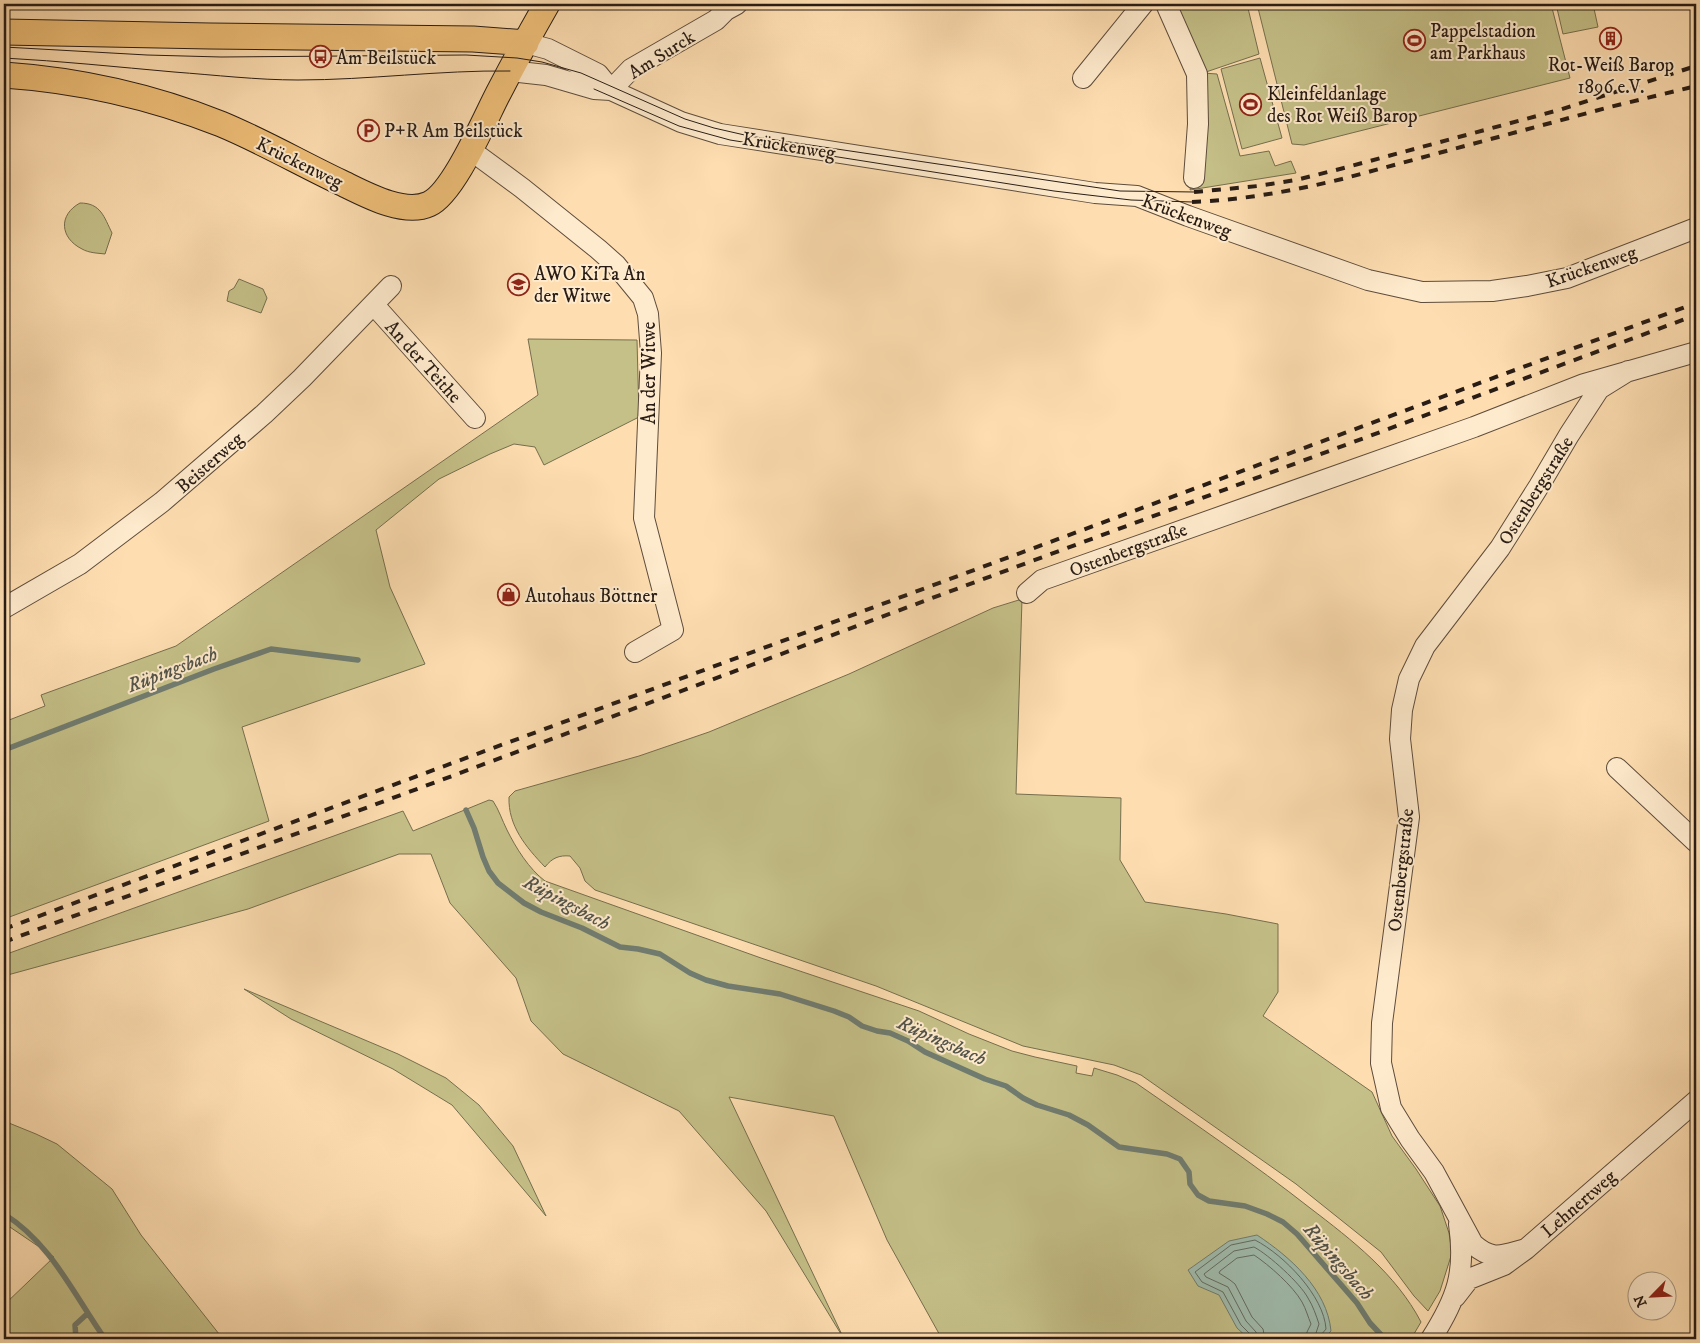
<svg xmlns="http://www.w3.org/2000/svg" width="1700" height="1343" font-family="'IM FELL DW Pica',serif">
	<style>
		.green { fill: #c5c088; stroke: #766e4e }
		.water { fill: #a0bcad; stroke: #707c70 }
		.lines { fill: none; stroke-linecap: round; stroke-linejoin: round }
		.shore { stroke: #646c61; stroke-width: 1 }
		.stream { stroke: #707c70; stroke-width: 5.5 }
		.minor-casing { stroke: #5e4c3c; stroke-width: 22 }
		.major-casing { stroke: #281c15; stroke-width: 27 }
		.minor { stroke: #feeacc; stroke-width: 20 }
		.major { stroke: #efbf78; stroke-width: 25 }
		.tram { stroke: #281c15; stroke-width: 1 }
		.rail { stroke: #281c15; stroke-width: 4; stroke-dasharray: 9 9; stroke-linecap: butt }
		.labels { text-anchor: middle; stroke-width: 4; stroke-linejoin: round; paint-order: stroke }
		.poi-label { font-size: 19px; fill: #281c15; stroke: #feeacc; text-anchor: start }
		.street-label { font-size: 19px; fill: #281c15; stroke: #feeacc }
		.water-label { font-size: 20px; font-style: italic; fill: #52544a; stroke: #feeacc }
	</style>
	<rect width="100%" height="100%" fill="#fedeb1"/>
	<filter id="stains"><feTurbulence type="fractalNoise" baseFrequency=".004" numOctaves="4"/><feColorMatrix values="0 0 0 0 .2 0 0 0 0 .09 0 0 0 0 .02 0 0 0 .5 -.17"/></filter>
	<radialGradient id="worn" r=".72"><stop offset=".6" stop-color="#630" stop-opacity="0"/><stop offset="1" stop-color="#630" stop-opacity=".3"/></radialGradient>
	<path class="green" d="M1164 4H1247L1259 54 1203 73 1217 74 1240 156 1269 151 1275 166 1291 161 1296 173 1190 190 1196 159 1197 74Z
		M1257 4H1551L1570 78 1304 145 1292 144Z
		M1556 4H1593L1598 27 1563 34Z
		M1260 58 1282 138 1242 149 1221 69Z
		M80 203C101 203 104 217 112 233L105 254C97 253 89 253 82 249 60 238 58 215 80 203Z
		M239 279 263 289 267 298 261 313 227 301 229 291 234 288Z
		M528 339 637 340 639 417 544 465 535 447 514 444 490 454 439 479 376 530 390 587 425 664 242 727 269 821 4 919V722L45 706 41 695 176 646 538 395Z
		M1022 599 1016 794 1121 798 1120 860 1145 902 1226 914 1278 924V992L1263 1016 1372 1092 1392 1136 1416 1169 1440 1206 1449 1233 1452 1253 1440 1291 1428 1311 1414 1296 1381 1252 1296 1184 1141 1075 1114 1065 1023 1046 876 986 595 890 585 881 580 868 570 856C559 855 552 858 545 867 526 847 508 826 509 797L515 791 639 756 709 732 849 674 993 608Z
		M489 800 493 801C499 810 502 820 507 830 516 848 529 869 545 881L761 958 919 1011 969 1034 1012 1051 1035 1057 1077 1066 1076 1073 1092 1076 1094 1068 1117 1075 1136 1083C1195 1124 1254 1164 1310 1208 1352 1240 1396 1274 1421 1322L1411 1339H942L887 1240 834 1116 729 1097 844 1339 766 1211 679 1111 563 1054 531 1021 516 978 450 903 431 854H399L248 909 4 976V955L403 811 413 831Z
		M244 989 398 1054 446 1078 479 1105 513 1146 546 1216 452 1105 393 1069 291 1019Z
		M4 1121 36 1134 57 1144 112 1189 141 1235 223 1339H4V1305L54 1257 4 1223Z"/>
	<path class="water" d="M1257 1235C1290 1257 1327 1289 1331 1331L1323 1339H1249L1237 1328 1219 1295 1198 1286 1188 1270 1229 1241Z"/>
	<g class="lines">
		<path class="shore" d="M1251 1339 1250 1334 1241 1325 1223 1292 1202 1282 1195 1272 1231 1245 1255 1240C1284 1255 1324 1296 1326 1329L1321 1335 1320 1339
			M1258 1339 1256 1332 1246 1321 1228 1287 1206 1277 1204 1274 1234 1251 1254 1247C1269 1255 1300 1283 1308 1298 1313 1306 1316 1315 1319 1324L1314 1339
			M1265 1339 1263 1329 1252 1317 1235 1284 1230 1280 1219 1273 1220 1271 1237 1258 1254 1255C1269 1265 1293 1286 1302 1302 1306 1309 1308 1317 1311 1324L1307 1332 1306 1339"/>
		<path class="stream" d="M4 750 214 669 271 649 358 660
			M466 810 474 828 483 857 489 871 498 883 524 903 541 912 582 928 620 947 638 949 660 954 690 973 706 980 728 986 780 994 834 1011 849 1017 862 1026 877 1031 890 1033 908 1041 925 1052 985 1079 1006 1086 1023 1098 1037 1105 1069 1115 1088 1125 1119 1147 1167 1154 1180 1159 1189 1172 1190 1184 1198 1195 1209 1201 1245 1206 1267 1214 1283 1222 1297 1234 1357 1303 1370 1323 1385 1339
			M4 1214C51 1243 74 1295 105 1339
			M76 1339 75 1325 87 1314"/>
		<defs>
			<path id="minor" d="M1166 4 1197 74 1198 124 1194 178
				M526 43 548 49 598 74 611 90
				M510 71 546 75 594 89 611 90 681 122 720 134 1095 193 1137 196 1188 216 1368 280 1422 292 1492 291 1527 286 1567 278 1696 228
				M1083 78 1143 4
				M611 90 631 69 716 20 726 10 737 4
				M469 149 522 188 598 249 616 265 643 298 648 314 651 353 644 518 673 630 635 652
				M374 305 475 418
				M1027 593 1042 580 1474 427 1584 384 1696 352
				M4 608 80 564 162 502 264 414 302 378 391 286
				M1617 768 1696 842
				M1526 1249C1503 1255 1493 1262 1473 1244L1434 1172 1410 1139 1391 1108 1381 1063 1382 1023 1409 817 1400 739 1402 710 1409 679 1425 646 1500 548 1539 486 1569 435 1599 389 1628 371
				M1455 1297 1469 1279 1504 1265 1526 1249 1696 1101
				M1431 1339C1457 1298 1466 1273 1459 1224"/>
			<path id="major" d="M4 32 210 36 473 39 526 43
				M4 75C77 80 153 97 221 124 262 141 300 163 340 182 363 193 403 216 429 204 454 193 486 116 500 90 515 61 531 32 547 4"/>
		</defs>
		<use href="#minor" class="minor-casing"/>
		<use href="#major" class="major-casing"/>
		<use href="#minor" class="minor"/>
		<use href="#major" class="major"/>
		<path class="tram" d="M4 47 147 55 221 57 466 55 517 58 542 62 581 73 685 119 714 128 749 136 1120 191 1194 192
			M4 58C61 61 117 67 174 72 215 75 257 80 298 80 369 80 440 70 510 71
			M594 89 679 126 730 140 1054 191 1131 200 1192 202"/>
		<path class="rail" d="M1194 192 1258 186 1296 180 1340 169 1559 110 1696 66
			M1192 202C1243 200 1292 191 1342 179L1610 107 1696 86
			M4 929 1696 303
			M4 942 1696 315"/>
	</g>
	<defs>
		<symbol id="building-ring" viewBox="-11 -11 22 22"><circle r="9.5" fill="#feeacc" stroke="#8f2418" stroke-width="1.5"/><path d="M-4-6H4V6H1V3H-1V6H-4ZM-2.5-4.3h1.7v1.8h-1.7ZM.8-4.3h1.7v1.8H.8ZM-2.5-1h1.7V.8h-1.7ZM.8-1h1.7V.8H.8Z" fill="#8f2418"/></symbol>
		<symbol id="stadium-ring" viewBox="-11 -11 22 22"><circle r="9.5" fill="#feeacc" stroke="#8f2418" stroke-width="1.5"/><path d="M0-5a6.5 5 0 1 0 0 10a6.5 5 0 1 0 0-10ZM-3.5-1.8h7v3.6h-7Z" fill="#8f2418"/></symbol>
		<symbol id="bus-ring" viewBox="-11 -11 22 22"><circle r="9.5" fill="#feeacc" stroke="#8f2418" stroke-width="1.5"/><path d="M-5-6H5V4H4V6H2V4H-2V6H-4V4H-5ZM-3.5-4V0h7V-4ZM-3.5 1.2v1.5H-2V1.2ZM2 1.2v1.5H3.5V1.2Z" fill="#8f2418"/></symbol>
		<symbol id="parking-ring" viewBox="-11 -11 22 22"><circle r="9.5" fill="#feeacc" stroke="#8f2418" stroke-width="1.5"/><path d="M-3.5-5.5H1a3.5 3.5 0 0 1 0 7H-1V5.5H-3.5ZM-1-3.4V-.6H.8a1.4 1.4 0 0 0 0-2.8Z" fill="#8f2418"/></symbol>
		<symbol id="school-ring" viewBox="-11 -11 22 22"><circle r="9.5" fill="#feeacc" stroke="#8f2418" stroke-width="1.5"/><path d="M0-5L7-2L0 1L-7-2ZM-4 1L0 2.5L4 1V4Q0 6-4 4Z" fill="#8f2418"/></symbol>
		<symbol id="shop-ring" viewBox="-11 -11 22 22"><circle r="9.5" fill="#feeacc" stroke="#8f2418" stroke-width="1.5"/><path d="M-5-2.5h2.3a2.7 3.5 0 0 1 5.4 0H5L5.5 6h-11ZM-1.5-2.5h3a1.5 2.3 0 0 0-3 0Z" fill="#8f2418"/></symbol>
	</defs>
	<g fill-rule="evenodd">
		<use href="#building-ring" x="1598" y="26" width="25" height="25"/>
		<use href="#stadium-ring" x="1402" y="28" width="25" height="25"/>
		<use href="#bus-ring" x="308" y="44" width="25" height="25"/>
		<use href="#stadium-ring" x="1238" y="92" width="25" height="25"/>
		<use href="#parking-ring" x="356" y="118" width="25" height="25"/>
		<use href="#school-ring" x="506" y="272" width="25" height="25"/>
		<use href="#shop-ring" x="496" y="582" width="25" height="25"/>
	</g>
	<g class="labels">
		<g class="poi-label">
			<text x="1430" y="37">Pappelstadion<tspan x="1430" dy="22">am Parkhaus</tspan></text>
			<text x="336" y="64">Am Beilstück</text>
			<text x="1611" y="71" text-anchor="middle">Rot-Weiß Barop<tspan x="1611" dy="22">1896 e.V.</tspan></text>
			<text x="1267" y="100">Kleinfeldanlage<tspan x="1267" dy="22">des Rot Weiß Barop</tspan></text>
			<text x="384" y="137">P+R Am Beilstück</text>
			<text x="534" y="280">AWO KiTa An<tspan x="534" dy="22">der Witwe</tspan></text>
			<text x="525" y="602">Autohaus Böttner</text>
		</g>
		<g class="street-label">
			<text transform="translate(661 54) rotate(-32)" y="7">Am Surck</text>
			<text transform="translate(789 145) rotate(9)" y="7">Krückenweg</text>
			<text transform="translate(300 162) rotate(26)" y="7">Krückenweg</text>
			<text transform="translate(1187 215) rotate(20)" y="7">Krückenweg</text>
			<text transform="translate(1591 266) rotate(-19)" y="7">Krückenweg</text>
			<text transform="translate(424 361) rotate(48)" y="7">An der Teithe</text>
			<text transform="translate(648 373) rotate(-90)" y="7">An der Witwe</text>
			<text transform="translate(209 462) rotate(-41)" y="7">Beisterweg</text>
			<text transform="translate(1535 490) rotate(-58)" y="7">Ostenbergstraße</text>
			<text transform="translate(1128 549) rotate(-20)" y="7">Ostenbergstraße</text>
			<text transform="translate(1400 870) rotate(-84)" y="7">Ostenbergstraße</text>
			<text transform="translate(1578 1203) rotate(-41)" y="7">Lehnertweg</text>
		</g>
		<g class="water-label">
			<text transform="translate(172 669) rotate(-21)" y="7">Rüpingsbach</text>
			<text transform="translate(567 902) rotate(28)" y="7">Rüpingsbach</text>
			<text transform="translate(942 1040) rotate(24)" y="7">Rüpingsbach</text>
			<text transform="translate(1339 1261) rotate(49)" y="7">Rüpingsbach</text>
		</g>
	</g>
	<rect width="1700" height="1343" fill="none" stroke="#fedeb1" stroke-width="20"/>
	<rect x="5" y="5" width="1690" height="1333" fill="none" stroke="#281c15" stroke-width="2.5"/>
	<rect x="10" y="10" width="1680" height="1323" fill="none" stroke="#281c15"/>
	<g transform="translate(1652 1296) rotate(246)"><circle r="24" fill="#feeacc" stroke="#a89883"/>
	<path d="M0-4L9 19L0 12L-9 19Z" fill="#8f2418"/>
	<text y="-8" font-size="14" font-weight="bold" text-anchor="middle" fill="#281c15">N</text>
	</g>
	<rect width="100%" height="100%" filter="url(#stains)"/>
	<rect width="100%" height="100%" fill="url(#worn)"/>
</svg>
